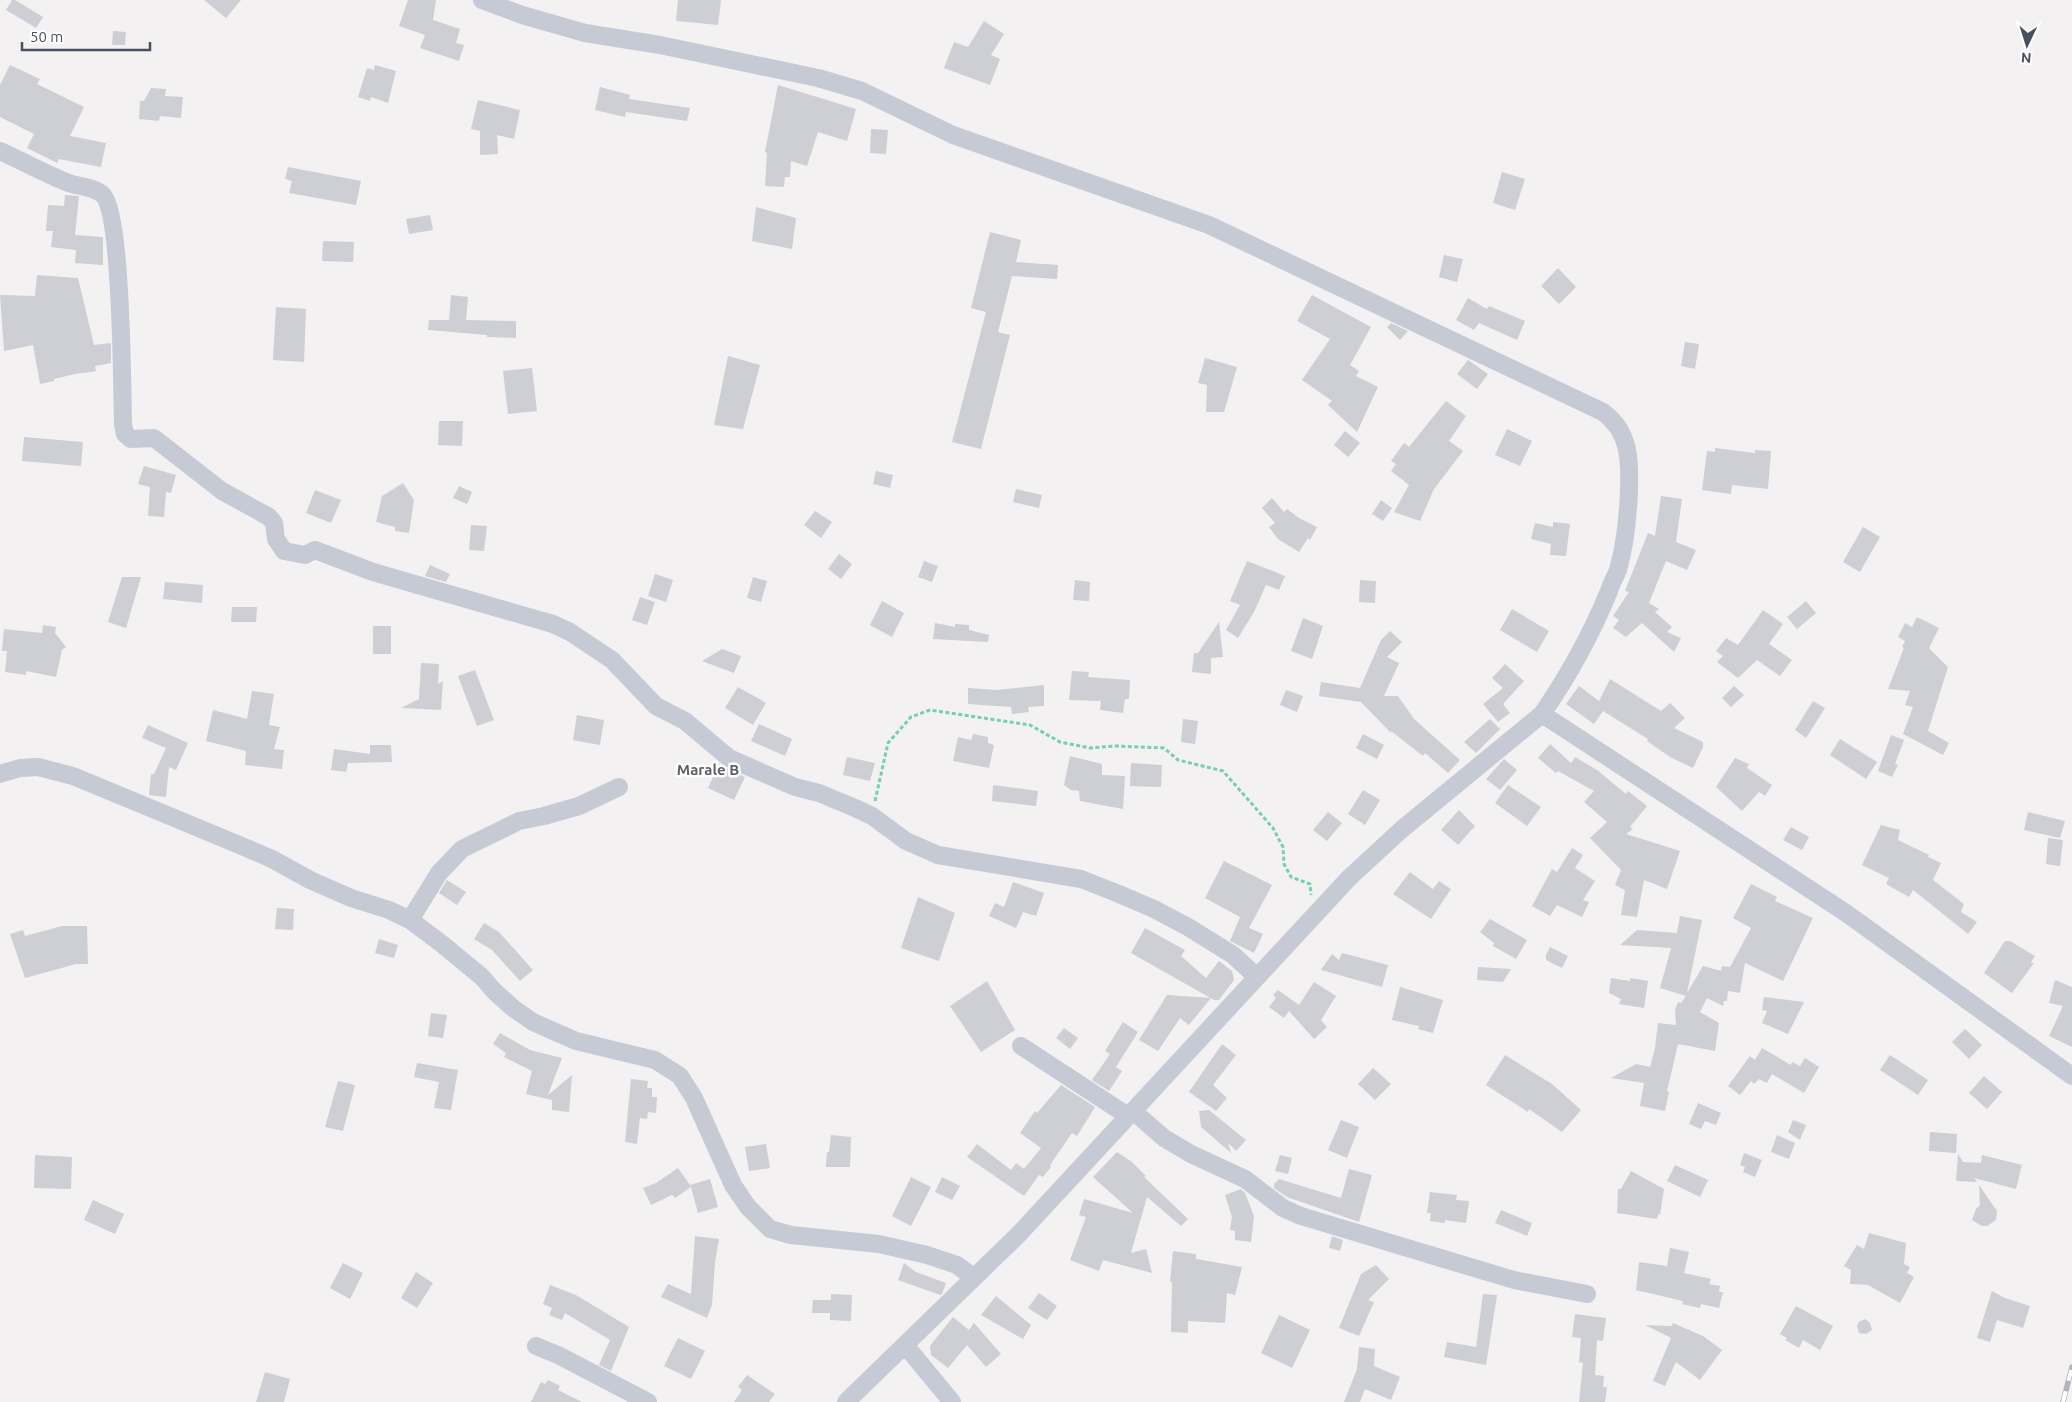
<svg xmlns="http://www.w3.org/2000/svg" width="2072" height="1402" font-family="Ubuntu,sans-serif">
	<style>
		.building { fill: #cdcfd5 }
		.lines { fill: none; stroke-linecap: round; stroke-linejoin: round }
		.path { stroke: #77ceb2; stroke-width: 3; stroke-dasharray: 4 2.5; stroke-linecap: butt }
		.street { stroke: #c5cad5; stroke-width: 18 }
		.rail-casing { stroke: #b3b5bb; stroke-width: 5.5 }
		.rail { stroke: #fff; stroke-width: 4; stroke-dasharray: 11; stroke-linecap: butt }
		.labels { text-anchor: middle; stroke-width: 5; stroke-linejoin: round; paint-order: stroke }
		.quarter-label { font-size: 15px; font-weight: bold; fill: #5d6066; stroke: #fff }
	</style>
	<rect width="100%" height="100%" fill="#f3f1f1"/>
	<path class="building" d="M12 0H15L43 17 36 28 6 10Z
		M204 0H241L226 18Z
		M408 0H436L433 20 460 29 456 43 464 45 459 61 420 48 425 35 399 26Z
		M678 0H721L718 25 676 21Z
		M984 21 1004 34 991 55 1000 59 990 85 944 68 954 42 968 47Z
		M113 31 126 32 125 45H112Z
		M10 65 40 79 37 84 84 107 70 136 106 143 101 167 59 159 57 163 27 148 34 134 0 117V85Z
		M375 65 396 71 388 103 371 97 370 101 358 97 367 68 374 70Z
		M778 85 856 109 847 141 818 132 807 166 791 161 790 177H785L784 187 765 186 767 153 765 152Z
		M600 87 630 95 629 99 690 108 687 121 626 112 625 117 595 110Z
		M151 88 166 89 165 96 183 97 181 118 160 116 159 121 139 119 140 101H144Z
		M478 100 520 110 514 139 497 135 498 154 480 155V131L471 129Z
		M871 129 888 130 886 154 870 153Z
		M288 167 361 181 356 205 289 193 292 181 285 179Z
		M1502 172 1525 179 1515 210 1493 203Z
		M65 195 79 196 75 235 103 237V265L75 263 76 250 51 247 53 231H46L48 205 64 206Z
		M756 207 796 218 792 249 752 241Z
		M430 215 433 230 409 234 406 219Z
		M990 232 1021 240 1016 262 1058 265 1057 279 1012 276 998 332 1010 335 981 449 952 442 986 312 971 308Z
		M323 241 354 242 353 262 322 261Z
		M1444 255 1463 259 1457 282 1439 277Z
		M1558 268 1576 287 1559 304 1541 286Z
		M37 275 78 278 94 345 111 343V363L95 366 96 371 75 374 54 379V381L40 384 33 345 4 351 0 295 35 296Z
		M451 295 468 297 466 320 516 321V338L487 337V335L428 330 429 320H449Z
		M1312 295 1371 327 1350 365 1359 371 1356 376 1378 387 1357 432 1328 405 1332 401 1302 380 1330 339 1297 321Z
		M1468 298 1487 309 1489 306 1525 321 1517 340 1479 323 1474 330 1456 320Z
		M276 307 306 309 304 362 273 360Z
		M1391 323 1408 331 1400 340 1387 327Z
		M1685 342 1699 344 1695 369 1681 366Z
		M728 356 760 365 743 429 714 425Z
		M1205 358 1237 367 1224 412H1206L1207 385 1198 383Z
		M1468 360 1488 374 1477 389 1457 374Z
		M532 368 537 411 508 414 503 371Z
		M1446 401 1466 416 1449 441 1463 451 1434 489 1420 521 1394 512 1409 485 1391 471 1396 464 1391 461 1404 443 1409 447Z
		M439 421H463L462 446 438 445Z
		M1507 429 1532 441 1520 466 1495 455Z
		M1345 431 1360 443 1348 457 1334 445Z
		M24 437 83 442 81 466 22 461Z
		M1715 448 1755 453V450L1771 451 1768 489 1732 485 1731 494 1702 490 1707 451 1715 452Z
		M144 466 176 475 171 493 166 492 164 517 148 516 150 487 138 484Z
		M876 471 893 475 890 488 873 484Z
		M403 483 414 500 409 533 395 531V527L376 522 382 496Z
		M459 486 472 492 467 504 453 498Z
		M1016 489 1042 495 1039 508 1013 502Z
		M315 490 341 500 331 523 306 513Z
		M1661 496 1682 499 1676 542 1696 550 1687 570 1666 561 1649 603 1659 609 1655 612 1672 627 1667 632 1681 638 1674 652 1642 623 1626 637 1613 628 1619 620 1613 616 1629 592 1625 591 1648 533 1655 536Z
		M1272 498 1284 512 1287 509 1299 518 1317 527 1310 540 1308 538 1299 552 1278 539 1269 527 1275 523 1262 508Z
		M1381 500 1392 508 1383 521 1372 514Z
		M815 511 832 522 821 538 804 525Z
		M1553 522 1570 524 1566 556 1550 555 1551 544 1531 539 1535 523 1553 527Z
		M471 525 487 526 484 551 469 550Z
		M1863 527 1880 537 1860 572 1843 562Z
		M839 554 852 564 841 579 828 569Z
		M924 561 938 566 932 582 918 577Z
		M1247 561 1285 576 1279 590 1266 585 1254 612 1238 638 1226 630 1240 605 1230 601Z
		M430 565 450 574 446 582 425 576Z
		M655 574 673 580 666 602 648 596Z
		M122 577H141L126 628 108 622Z
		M753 577 767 581 761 602 747 598Z
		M1075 580 1090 582 1089 601 1073 600Z
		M1360 580 1376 581 1375 603 1359 602Z
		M165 582 203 585 202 603 163 599Z
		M640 597 655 602 647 625 632 620Z
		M882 601 904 613 892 637 870 625Z
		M1806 601 1816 613 1797 629 1787 617Z
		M232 607H257L256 622H231Z
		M1512 609 1549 631 1537 652 1500 630Z
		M1763 610 1783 624 1769 644 1792 660 1780 676 1757 660 1738 678 1717 662 1723 656 1716 651 1726 638 1738 645Z
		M1917 617 1939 628 1929 648 1948 667 1928 731 1949 743 1943 755 1903 734 1913 707 1905 705 1910 691 1888 689 1904 648 1902 647 1905 641 1898 637 1905 623 1912 627Z
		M1303 618 1323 626 1312 659 1291 651Z
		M1219 622 1223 657 1211 658V674L1192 672 1194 653H1198Z
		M935 623 955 627V624L969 625V630L989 635 988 642 933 639Z
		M43 625 56 627 55 633 66 647 62 650 56 677 26 671V675L5 672 7 651H2L4 629 42 633Z
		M373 626H391V654H373Z
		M1390 631 1402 642 1387 657 1399 663 1384 696H1398L1414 719 1460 760 1448 773 1425 753 1423 756 1391 731V733L1361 702 1319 696 1321 682 1360 688 1381 640Z
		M722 649 741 656 734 673 702 661Z
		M421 663 439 664 438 684 443 681 441 710 401 708 419 699Z
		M1505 664 1524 681 1503 704 1510 713 1498 722 1483 704 1503 688 1492 678Z
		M475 670 494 720 477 726 458 676Z
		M1072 671 1089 672 1088 677 1130 680 1129 699H1125L1123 713 1100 710 1101 701 1069 700Z
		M1610 679 1661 711 1670 703 1685 718 1674 728 1703 742V747L1693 768 1670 757 1647 741 1648 739 1603 711 1594 724 1566 704 1579 686 1599 701Z
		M1044 685V706L1028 707 1029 712 1012 714 1011 707 968 704V688L997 690Z
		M1734 686 1744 695 1731 707 1722 698Z
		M738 687 766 703 753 725 725 708Z
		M1286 690 1303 696 1297 712 1280 705Z
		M252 691 274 694 269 725 280 727 274 749 284 750 282 769 245 765 246 751 206 741 213 710 247 719Z
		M1813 701 1825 708 1806 738 1795 730Z
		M577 715 604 720 600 745 573 740Z
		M1183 719 1198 721 1195 744 1181 742Z
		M1490 719 1500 729 1476 753 1464 742Z
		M759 724 792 739 785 756 751 741Z
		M148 725 188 743 176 770 169 767 166 797 149 795 151 774H154L166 748 142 738Z
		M973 734 988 737V743L994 745 989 768 953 761 958 737 971 740Z
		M1363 734 1384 745 1377 759 1356 748Z
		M1891 735 1904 740 1895 764 1898 765 1892 777 1878 771Z
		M1840 739 1877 762 1866 779 1830 755Z
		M1550 744 1571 763 1575 757 1597 770 1626 794 1628 791 1647 806 1630 827 1633 829 1626 834 1680 851 1667 889 1644 880 1637 917 1621 915 1625 890 1615 885 1621 870 1590 838 1607 822 1584 802 1594 791 1558 771 1556 773 1538 758Z
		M370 745H391L392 762 348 763 346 772 331 770 334 749 370 754Z
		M1070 756 1102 764V775L1125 776 1123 809 1080 801 1079 791 1071 790 1064 785Z
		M847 757 875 763 870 781 843 775Z
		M1735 758 1749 764 1747 768 1772 785 1765 796 1759 792 1742 811 1716 787Z
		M1504 759 1517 770 1500 790 1486 779Z
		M1131 763 1162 765 1161 787 1130 786Z
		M719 764 745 777 734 800 708 788Z
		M993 785 1038 791 1036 806 992 801Z
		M1508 785 1541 807 1527 826 1495 803Z
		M1363 790 1380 800 1365 825 1348 814Z
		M1459 810 1475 826 1458 845 1441 830Z
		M1328 812 1342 823 1327 841 1313 830Z
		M2028 812 2065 821 2060 838 2024 830Z
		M1881 825 1900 830 1898 840 1929 855 1928 857 1941 863 1933 880 1964 904 1961 912 1977 922 1968 934 1913 890 1909 897 1886 884 1889 878 1862 865Z
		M1791 827 1809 837 1802 850 1783 840Z
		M2048 838 2063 840 2060 866 2046 864Z
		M1572 848 1583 855 1575 868 1595 881 1583 900 1589 902 1582 917 1557 905 1550 916 1532 906 1552 869 1557 872Z
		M1224 861 1272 885 1249 928 1263 934 1254 953 1230 941 1240 917 1205 898Z
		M1410 872 1433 889 1439 881 1451 889 1431 919 1393 894Z
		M447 880 466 892 457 905 439 893Z
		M1013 882 1044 893 1036 916 1023 912 1016 928 989 916 995 903 1004 907Z
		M1751 884 1777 897 1775 901 1813 918 1783 981 1745 963 1740 993 1728 991 1727 1001H1724L1723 1006 1707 998 1700 1012 1719 1023 1715 1051 1678 1044 1667 1091 1669 1092 1665 1111 1640 1106 1644 1083 1611 1078 1636 1064 1650 1067 1655 1048 1658 1023 1676 1025 1675 1010 1678 1002 1681 1003 1686 996 1660 988 1671 948 1620 945 1637 930 1677 933 1680 916 1702 920 1687 993 1703 966 1721 971 1722 966 1730 967 1751 928 1733 918Z
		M918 897 955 913 939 961 901 948Z
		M277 908 294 909 293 930 275 929Z
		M1490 919 1527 940 1516 959 1493 946 1494 943 1480 932Z
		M484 923 499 932 533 970 520 981 492 950 474 939Z
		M62 926H87L88 964H76L25 978 10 934 23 930 25 936Z
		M1145 928 1185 950 1181 956 1206 978 1219 961 1232 971 1234 980 1219 1000H1214L1131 953Z
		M379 939 398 945 394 958 375 953Z
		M2005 941H2010L2035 956 2031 962 2034 963 2012 993 1984 973Z
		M1550 947 1568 956 1562 968 1546 960V955Z
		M1342 953 1388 965 1382 987 1321 970 1332 954 1339 960Z
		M1478 967 1511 969 1503 982 1477 980Z
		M1611 978 1630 981V978L1648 981 1644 1008 1619 1004 1621 999 1609 993Z
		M2055 980 2072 987V1047L2049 1036 2063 1006 2049 1003Z
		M987 981 1015 1030 981 1052 950 1006Z
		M1314 982 1336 996 1321 1020 1327 1027 1314 1039 1289 1011 1284 1018 1269 1007 1276 998 1273 995 1278 990 1299 1005Z
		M1400 987 1443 1000 1433 1033 1418 1029 1419 1026 1392 1020Z
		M1167 995 1211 998 1189 1025 1180 1018 1158 1051 1139 1040Z
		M1764 997 1804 1002 1788 1034 1762 1023 1767 1011 1762 1010Z
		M431 1013 447 1015 443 1038 428 1036Z
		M1123 1022 1138 1032 1116 1067 1122 1071 1109 1091 1092 1080 1110 1054 1105 1051Z
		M1064 1028 1078 1038 1070 1049 1056 1038Z
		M1965 1029 1982 1045 1969 1059 1952 1042Z
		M500 1033 530 1050 562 1058 548 1095 572 1075 569 1112 552 1110V1100L526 1094 532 1071 504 1057 506 1053 493 1044Z
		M1222 1044 1236 1055 1213 1085 1227 1098 1216 1111 1189 1092Z
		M1762 1048 1791 1065 1792 1062 1800 1066 1805 1058 1819 1067 1804 1093 1772 1074 1767 1083 1759 1079 1754 1084 1751 1081 1740 1095 1728 1086 1750 1056 1755 1060Z
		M1505 1055 1552 1084 1581 1110 1562 1132 1529 1109 1528 1112 1486 1085Z
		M1890 1055 1928 1080 1918 1095 1880 1070Z
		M417 1063 458 1070 451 1110 434 1108 439 1082 414 1077Z
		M1373 1068 1391 1084 1375 1100 1358 1084Z
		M1984 1076 2002 1092 1987 1109 1969 1093Z
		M631 1079 648 1081 647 1088H652V1097H657L656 1113 648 1112 647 1119 640 1118 637 1144 625 1142Z
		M338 1081 355 1085 343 1131 325 1127Z
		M1061 1085 1095 1107 1077 1136 1072 1133 1050 1165 1051 1167 1043 1177 1039 1175 1024 1196 967 1157 977 1144 1011 1170 1016 1163 1024 1169 1041 1148 1020 1133 1035 1111 1037 1113Z
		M1698 1103 1721 1113 1716 1125 1705 1121 1701 1129 1689 1124Z
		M1209 1110 1246 1140 1236 1151 1228 1143 1231 1153 1201 1127 1199 1111Z
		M1341 1120 1359 1127 1347 1158 1328 1150Z
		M1793 1120 1806 1125 1800 1140 1788 1132Z
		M1930 1132 1957 1134 1956 1153 1929 1151Z
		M831 1135 851 1137 850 1167H826L827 1152H829Z
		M1777 1135 1795 1143 1789 1159 1771 1152Z
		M766 1144 770 1168 749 1171 745 1147Z
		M1117 1152 1132 1162 1146 1176 1144 1177 1188 1219 1181 1226 1147 1197 1131 1253 1146 1249 1152 1273 1103 1260 1099 1271 1070 1260 1086 1217 1079 1215 1084 1199 1133 1213 1093 1177Z
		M1744 1153 1762 1160 1755 1177 1743 1172 1745 1167 1740 1165Z
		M1958 1154 1963 1162 1981 1163 1982 1155 2022 1165 2016 1189 1974 1178 1977 1182 1956 1181Z
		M35 1155 72 1157 71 1189 34 1188Z
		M1280 1155 1292 1158 1288 1174 1275 1171Z
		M1675 1165 1708 1180 1700 1197 1667 1181Z
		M678 1168 690 1185 710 1179 718 1207 698 1213 691 1187 675 1198 672 1195 651 1205 643 1188 656 1183Z
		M1349 1169 1372 1175 1359 1222 1287 1197 1274 1188V1184L1279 1179 1341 1198Z
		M1631 1171 1664 1189 1660 1215 1658 1214 1657 1219 1617 1213 1618 1189H1621Z
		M911 1177 931 1187 911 1226 892 1216Z
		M942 1177 960 1186 952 1200 935 1192Z
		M1979 1185 1997 1211 1996 1220 1987 1226H1982L1972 1220 1976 1209 1980 1205Z
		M1241 1189 1245 1193 1254 1216 1251 1242 1235 1240V1231L1230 1230 1232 1217 1225 1195Z
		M1430 1192 1457 1195 1456 1200 1469 1201 1466 1223 1445 1220V1223L1430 1221 1431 1213H1427Z
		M93 1200 124 1214 115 1234 84 1220Z
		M1501 1210 1532 1223 1527 1236 1495 1223Z
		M1869 1233 1906 1243 1904 1264 1910 1267 1907 1273 1914 1277 1900 1303 1868 1285 1850 1284 1851 1270 1844 1266 1857 1245 1864 1249Z
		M695 1236 719 1239 715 1262 712 1305 707 1318 661 1297 668 1284 691 1294Z
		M1332 1236 1343 1240 1340 1251 1329 1248Z
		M1670 1248 1689 1252 1684 1273 1711 1279 1709 1284 1720 1286 1719 1292H1723L1719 1308 1701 1304 1700 1308 1682 1304 1683 1301 1636 1290 1639 1262 1667 1266Z
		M1173 1251 1196 1254V1259L1242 1267 1235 1295 1227 1293 1225 1323 1188 1321V1333L1171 1332 1172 1282H1170Z
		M343 1263 363 1273 350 1299 330 1288Z
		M904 1263 916 1272 946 1283 942 1294 940 1295 898 1280Z
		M1376 1265 1389 1279 1368 1300 1374 1302 1359 1336 1339 1328 1361 1274Z
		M416 1272 433 1283 417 1308 401 1298Z
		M550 1285 576 1295 629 1327 611 1371 599 1365 610 1340 565 1313 562 1320 549 1315 552 1308 543 1304Z
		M1992 1291 2005 1298 2030 1306 2023 1328 1997 1320 1990 1342 1977 1338Z
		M1039 1293 1057 1306 1047 1320 1028 1308Z
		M831 1294 852 1295 851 1321 830 1320V1313H812L813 1300H831Z
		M1483 1294 1497 1295 1486 1365 1444 1357 1447 1342 1476 1347Z
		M996 1296 1031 1325 1023 1339 981 1315Z
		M1796 1306 1833 1326 1820 1350 1803 1340 1799 1348 1785 1340 1787 1338 1780 1334Z
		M1575 1314 1606 1318 1603 1341 1597 1340 1595 1375 1604 1376 1603 1387H1607L1605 1402H1579L1583 1363 1579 1362 1581 1338 1572 1337Z
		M1279 1315 1310 1330 1292 1368 1261 1353Z
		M953 1317 969 1330 974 1323 1001 1354 986 1367 967 1345 948 1368 931 1355 930 1346Z
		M1865 1319 1870 1323 1872 1330 1866 1334 1859 1333 1857 1326 1859 1322Z
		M1673 1323 1703 1336 1722 1350 1700 1380 1676 1362 1665 1386 1653 1381 1671 1338 1645 1325 1672 1326Z
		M678 1338 705 1351 691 1379 664 1366Z
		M1359 1347 1375 1349 1374 1366 1400 1377 1391 1400 1365 1389 1360 1402H1344L1357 1369Z
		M265 1372 290 1379 284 1402H256Z
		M747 1375 775 1394 769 1402H734L742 1390 738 1387Z
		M548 1380 560 1386 558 1390 582 1402H531L541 1382 545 1384Z"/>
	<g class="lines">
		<path class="path" d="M875 801 888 743 911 717 930 710 1030 725 1060 742 1090 748 1116 746 1164 748 1178 760 1223 771 1273 828 1283 847 1284 864 1291 877 1310 884 1311 895"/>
		<path class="street" d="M482 0 522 15 585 33 660 45 818 78 862 91 953 135 1209 225 1603 412C1630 432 1630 460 1629 491 1628 516 1625 545 1618 570 1615 577 1611 584 1609 591 1591 635 1569 675 1542 714
			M0 151C22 161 44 173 66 182 78 187 92 186 102 194 122 211 122 389 123 424L125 434 131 439 154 438 222 491 269 517 274 523 276 539 284 551 305 555 315 550 373 572 553 624 570 632 612 660 656 706 685 721 729 758 795 787 819 793 855 808 872 816 906 841 938 855 1081 879 1119 894 1154 909 1188 927 1233 955 1257 977
			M0 774 20 768 38 767 73 776 237 844 272 859 310 880 351 898 389 910 410 920 442 944 482 977 494 991 513 1008 533 1022 576 1041 655 1060 680 1076 694 1098 733 1185 748 1207 770 1229 791 1235 879 1244 927 1255 957 1265 974 1278
			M410 920 439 873 462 849 519 821 544 816 579 806 619 787
			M1021 1046 1128 1116
			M1133 1111 1164 1138 1191 1154 1245 1179 1283 1208 1301 1216 1514 1280 1587 1294
			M905 1345 952 1402
			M536 1346 558 1355 648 1402
			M846 1402 1019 1234 1349 878 1401 830 1542 714 1846 913 2072 1076"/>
		<defs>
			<path id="rail" d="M2063 1402 2072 1367"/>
		</defs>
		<use href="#rail" class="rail-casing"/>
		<use href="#rail" class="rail"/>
	</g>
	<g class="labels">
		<g class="quarter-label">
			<text x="708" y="775">Marale B</text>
		</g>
	</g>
	<g transform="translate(2027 45) rotate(184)" stroke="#ffffff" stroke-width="4" paint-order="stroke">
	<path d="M0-4L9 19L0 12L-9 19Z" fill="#48505f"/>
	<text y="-8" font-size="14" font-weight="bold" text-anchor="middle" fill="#48505f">N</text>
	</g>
	<path d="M22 42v8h128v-8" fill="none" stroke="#48505f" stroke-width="2.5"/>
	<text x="30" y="42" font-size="15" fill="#48505f" stroke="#ffffff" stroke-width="4" paint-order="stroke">50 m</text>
</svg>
